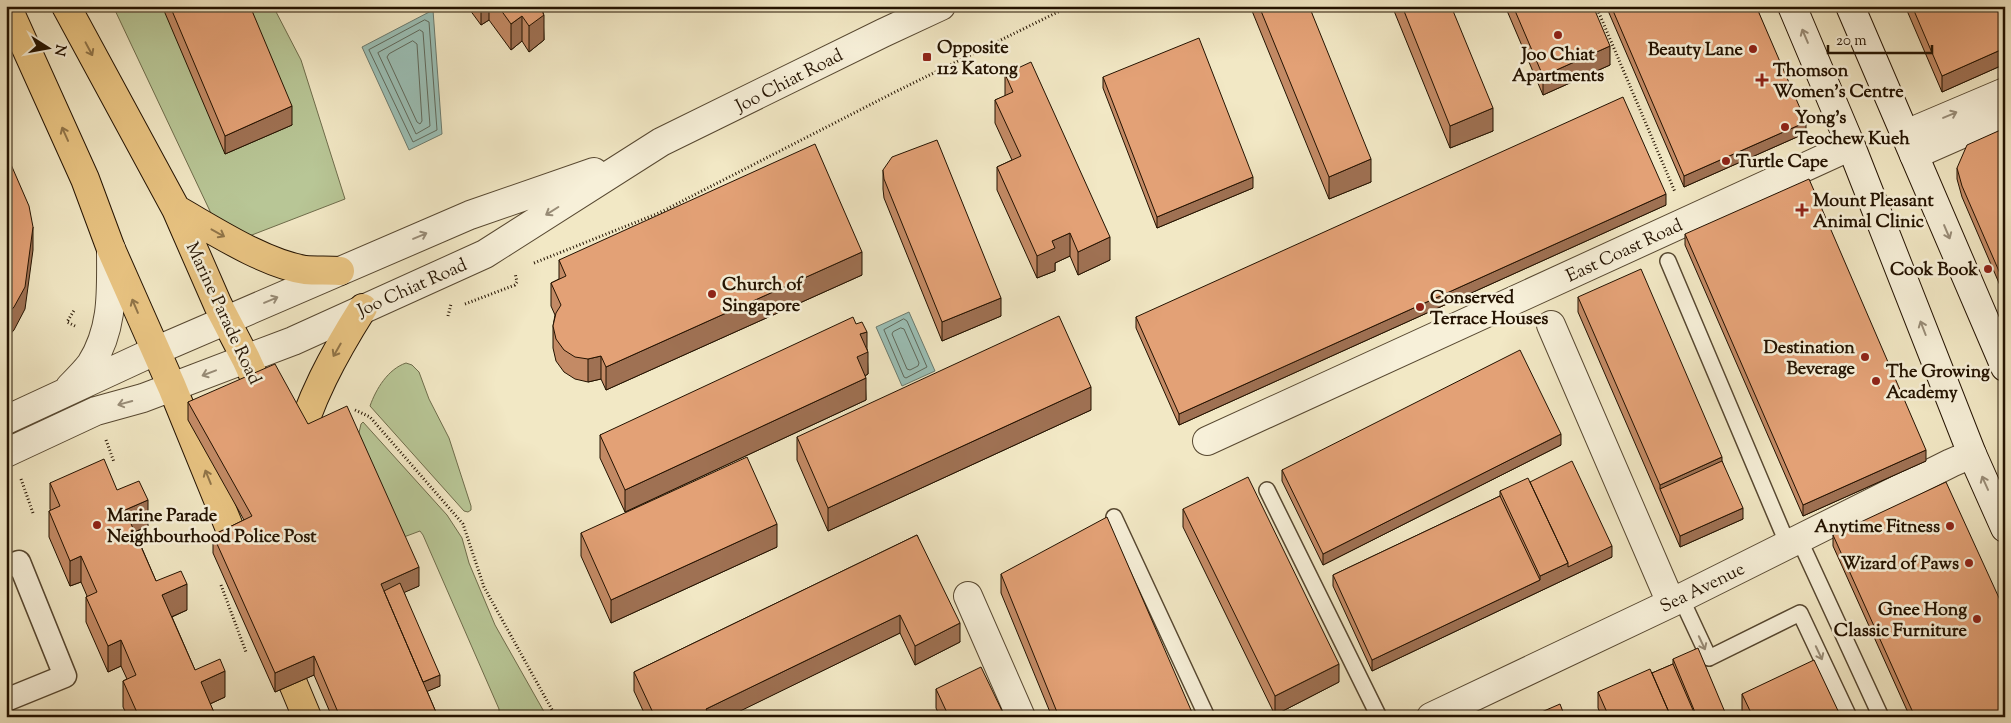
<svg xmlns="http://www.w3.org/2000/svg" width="2011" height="723" font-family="'Sorts Mill Goudy',serif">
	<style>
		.green { fill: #b8c696; stroke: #6e6c4b }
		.water { fill: #9bc0b7; stroke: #6b7a6e }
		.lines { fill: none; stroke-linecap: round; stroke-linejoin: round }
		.shore { stroke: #5f695c; stroke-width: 1 }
		.service-casing { stroke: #574831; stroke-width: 18 }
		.pedestrian-casing { stroke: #574831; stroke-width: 25 }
		.minor-casing { stroke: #574831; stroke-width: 30 }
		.tertiary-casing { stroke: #574831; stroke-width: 30 }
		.secondary-casing { stroke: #231200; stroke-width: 30 }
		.primary-casing { stroke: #231200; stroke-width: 30 }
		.path { stroke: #231200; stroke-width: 3; stroke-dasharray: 1 2.5; stroke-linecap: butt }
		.service { stroke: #f7f0d9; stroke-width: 15 }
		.pedestrian { stroke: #f7f0d9; stroke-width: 22 }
		.minor { stroke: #f7f0d9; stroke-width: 28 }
		.tertiary { stroke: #f7f0d9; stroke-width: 28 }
		.secondary { stroke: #f7f0d9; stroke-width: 28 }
		.primary { stroke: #e9c482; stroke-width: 28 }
		.wall { fill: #c38a65; stroke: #231200 }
		.shaded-wall { fill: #9f7153; stroke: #231200 }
		.building { fill: #e3a176; stroke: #231200 }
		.oneway { stroke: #988c77 }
		.oneway2 { stroke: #907448 }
		.poi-dot { fill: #8f2418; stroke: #f7f0d9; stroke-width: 2 }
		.labels { text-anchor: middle; stroke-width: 5; stroke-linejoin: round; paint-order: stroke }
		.poi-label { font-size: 18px; font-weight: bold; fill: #231200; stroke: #f7f0d9; text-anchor: start }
		.street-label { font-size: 18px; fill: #231200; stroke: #f7f0d9 }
	</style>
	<rect width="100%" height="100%" fill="#f2e8c5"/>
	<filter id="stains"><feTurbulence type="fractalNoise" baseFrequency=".004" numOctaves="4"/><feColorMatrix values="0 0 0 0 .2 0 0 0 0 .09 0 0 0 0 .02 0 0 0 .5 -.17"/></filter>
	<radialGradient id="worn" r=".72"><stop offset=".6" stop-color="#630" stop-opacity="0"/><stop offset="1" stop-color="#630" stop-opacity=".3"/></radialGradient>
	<path class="green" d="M113 6H273L301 60 345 199 226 245Z
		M406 363 412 365 419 372 429 399 449 438 471 506V510L468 512 464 511 370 406C376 389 388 369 406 363Z
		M363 422 447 515 462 538 469 563 495 625 547 717H494L499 713V709L423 535 420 531 385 544 352 463 361 424Z"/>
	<path class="water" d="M433 10 442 134 409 150 362 47Z
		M909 312 935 371 902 386 876 327Z"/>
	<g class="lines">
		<path class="shore" d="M425 20 429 22 437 130 413 142 369 50Z
			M420 30 423 32 430 126 416 134 378 53Z
			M413 41 417 44 422 121 420 124 417 122 387 57 389 54Z
			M904 319 907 321 927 367 906 378 904 377 884 330Z
			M901 328 904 329 919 363 918 366 910 370 907 369 892 334 893 332Z"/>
		<defs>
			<path id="service" d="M1668 261 1788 545
				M1267 490 1379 717
				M1114 517 1207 717
				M1799 539 1881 717
				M1681 598 1709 658 1800 613 1849 717"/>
			<path id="pedestrian" d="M6 567 19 562 65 676 6 700"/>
			<path id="minor" d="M1906 134 2005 92
				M1914 155 2005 115
				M1551 325 1671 603
				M70 387C77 380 85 372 91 364 114 327 111 290 111 249
				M6 420 155 351
				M1207 441 1851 146
				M6 453 96 411 143 398 172 387
				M968 596 1021 717
				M1431 717 1671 603 1951 463 1972 454"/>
			<path id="tertiary" d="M155 351 470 215 594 172
				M172 387 293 341 485 254 661 142 883 33 941 6"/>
			<path id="secondary" d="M1792 6 1851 146 1972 454 2005 528
				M1850 6 2005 367"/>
			<path id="primary" d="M7 6 85 179 111 249 172 387 243 561
				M66 6 176 209 218 305 246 359 268 407
				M176 209C213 230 263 263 305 270 317 271 329 270 340 271
				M295 454C308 401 334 354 363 308
				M279 650 307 717"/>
		</defs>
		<use href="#service" class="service-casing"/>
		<use href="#pedestrian" class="pedestrian-casing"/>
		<use href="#minor" class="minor-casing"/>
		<use href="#tertiary" class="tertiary-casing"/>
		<use href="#secondary" class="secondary-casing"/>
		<use href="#primary" class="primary-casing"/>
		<path class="path" d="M1596 6 1675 192
			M534 263 659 213 895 92 1070 6
			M465 304 515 285 517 282 515 273
			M448 316 451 304
			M75 326 67 322 75 309
			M355 410 370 417 463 524 484 587 556 717
			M106 440 114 462
			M21 479 33 513
			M221 585 246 652"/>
		<use href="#service" class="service"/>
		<use href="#pedestrian" class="pedestrian"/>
		<use href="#minor" class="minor"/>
		<use href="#tertiary" class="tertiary"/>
		<use href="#secondary" class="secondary"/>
		<use href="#primary" class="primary"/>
	</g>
	<path class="wall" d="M162 6H250L292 125 225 154Z
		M467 6H544L543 14 544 40 529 52 522 41 511 50 489 20 481 25Z
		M1250 6H1309L1371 182 1329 199Z
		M1392 6H1451L1493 131 1450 148Z
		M1505 6H1593L1610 65 1543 95Z
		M1606 6H1756L1806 133 1684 187Z
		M1905 6H2001L2005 14V64L1942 92Z
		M1005 74 1110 260 1078 275 1070 256 1055 263V271L1037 278 997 190V167L1012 160 995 123V100L1005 96Z
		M1103 77 1253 188 1157 228 1103 88Z
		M2005 128V297L1962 197 1957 179V168Z
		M883 170 1001 316 942 341 884 198 883 189Z
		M1666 205 1179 425 1136 328V317Z
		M1685 234 1926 461 1803 516 1685 245Z
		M559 260 862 275 606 390 601 379 588 382 575 379 564 372 556 361 553 348V326L555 315 551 306V283L559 279Z
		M1578 297 1722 461 1743 519 1680 547 1578 312Z
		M867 349 868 374 865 376 866 400 625 512 600 458V435Z
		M188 402 308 424 419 586 404 592 440 686 427 691 438 717H332L314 675 275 692 213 553V535L244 520 188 420Z
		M1091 410 828 531 797 460V437Z
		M1561 445 1323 565 1282 481V470Z
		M1530 482 1612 557 1372 671 1333 586V575L1500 496V491Z
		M50 483 117 490 148 526 135 532 156 581 187 610 172 617 195 670 225 697 210 704 216 717H128L123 707V681L127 679 121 666 108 672 86 622V597L87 596 81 582 70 586 49 537V511H51L50 509Z
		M1183 509 1339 682 1275 715 1183 527Z
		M581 533 777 547 611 623 581 556Z
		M917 535 960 642 915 665 900 633 731 715V717H646L634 691V672Z
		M1833 535 2005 717H1910L1833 546Z
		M1001 574 1194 717H1052L1001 593Z
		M1673 659 1727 717H1602L1598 708V692L1652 673 1673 664Z
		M936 689 1005 717H940L936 708Z
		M1742 694 1841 717H1742Z"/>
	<path class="shaded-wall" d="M481 6H489V20L481 25Z
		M535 6H544L543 15H544V40L529 52V26Z
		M522 16V41L511 50V24Z
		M1610 46V65L1543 95V76Z
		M2005 48V64L1942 92V76Z
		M292 106V125L225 154V136Z
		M1493 108V131L1450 148V126Z
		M1806 122V133L1684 187V176Z
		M1371 159V182L1329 199V177Z
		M1253 177V188L1157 228V217Z
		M1666 194V205L1179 425V414Z
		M33 227V250L25 309 14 330 6 339V316Z
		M1070 233V256L1055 263V271L1037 278V256L1052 241Z
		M1110 237V260L1078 275V252Z
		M862 252V275L606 390V367Z
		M1001 298V316L942 341V322Z
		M867 332V352H868V374L857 380V357L860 334Z
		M601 356V379L588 382V359Z
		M866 378V400L625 512V490Z
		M1091 387V410L828 531V508Z
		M1561 434V445L1323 565V554Z
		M1926 450V461L1803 516V505Z
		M1722 457V472L1660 489V485Z
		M148 500V526L125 536V510Z
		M1743 508V519L1680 547V536Z
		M777 524V547L611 623V600Z
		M1612 546V557L1372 671V660L1540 580V576L1568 563Z
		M81 556V582L70 586V561Z
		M419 567V586L385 601 381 584Z
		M187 584V610L162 621V595Z
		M900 615V633L728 717H706V709Z
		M960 623V642L915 665V646Z
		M121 640V666L108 672V646Z
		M314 656V675L275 692V673Z
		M1339 664V682L1275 715V696Z
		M225 671V697L201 708V682Z
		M440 675V686L421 694V683Z"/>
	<path class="building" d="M170 6H250L292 106 225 136Z
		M498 6H539L544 15 529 26 522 16 511 24Z
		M1259 6H1309L1371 159 1329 177Z
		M1402 6H1451L1493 108 1450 126Z
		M1513 6H1593L1610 46 1543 76Z
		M1611 6H1756L1806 122 1684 176Z
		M1912 6H2001L2005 14V48L1942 76Z
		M1199 38 1253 177 1157 217 1103 77Z
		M1031 62 1110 237 1078 252 1070 233 1052 241 1055 248 1037 256 997 167 1021 156 995 100 1013 92 1005 74Z
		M1623 97 1666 194 1179 414 1136 317Z
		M2005 128V285L1962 186 1957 168 1967 145Z
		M937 140 1001 298 942 322 884 179 883 170 892 157Z
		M815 144 862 252 606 367 601 356 588 359 575 357 564 350 556 339 553 326 556 313 561 305 551 283 566 276 559 260Z
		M6 153 29 206 33 227 25 287 14 307 6 316Z
		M1809 179 1926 450 1803 505 1685 234Z
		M1641 269 1722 457 1660 485 1578 297Z
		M1059 316 1091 387 828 508 797 437Z
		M853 317 856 324 862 322 867 332 860 334 868 352 857 357 866 378 625 490 600 435Z
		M1520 350 1561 434 1323 554 1282 470Z
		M275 364 308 424 347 406 419 567 381 584 438 717H340L314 656 275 673 213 535 252 516 188 402Z
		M747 457 777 524 611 600 581 533Z
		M104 459 117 490 139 481 148 500 125 510 156 581 181 571 187 584 162 595 195 670 220 659 225 671 201 682 216 717H139L123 681 136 675 121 640 108 646 86 597 97 592 81 556 70 561 49 511 60 506 50 483Z
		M1572 461 1612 546 1568 567V563L1530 482Z
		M1722 461 1743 508 1680 536 1660 489Z
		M1248 477 1339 664 1275 696 1183 509Z
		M1528 478 1568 563 1540 576 1500 491Z
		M1946 482 2005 611V717H1915L1833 535Z
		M1500 496 1540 580 1372 660 1333 575Z
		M1107 517 1194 717H1059L1001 574Z
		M917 535 960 623 915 646 900 615 706 709 710 717H655L634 672Z
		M400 583 440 675 423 682 384 591Z
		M1698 648 1727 717H1697L1673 659Z
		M1814 660 1841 717H1753L1742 694Z
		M1673 664 1696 717H1671L1652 673Z
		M981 667 1005 717H949L936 689Z
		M1650 669 1671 717H1609L1598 692Z
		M1560 704 1565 717H1530Z"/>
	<defs><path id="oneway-shaft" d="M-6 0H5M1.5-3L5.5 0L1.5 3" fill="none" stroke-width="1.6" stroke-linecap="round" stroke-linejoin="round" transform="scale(1.25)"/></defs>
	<g class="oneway">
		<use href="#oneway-shaft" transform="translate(1805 36) rotate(-113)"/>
		<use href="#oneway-shaft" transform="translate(1950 115) rotate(-23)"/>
		<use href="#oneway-shaft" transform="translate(552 211) rotate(148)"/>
		<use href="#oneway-shaft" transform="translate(1947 232) rotate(67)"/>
		<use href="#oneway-shaft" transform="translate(420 236) rotate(-23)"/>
		<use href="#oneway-shaft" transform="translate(271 300) rotate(-23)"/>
		<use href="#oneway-shaft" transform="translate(1923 328) rotate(-111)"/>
		<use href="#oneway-shaft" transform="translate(209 373) rotate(159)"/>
		<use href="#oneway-shaft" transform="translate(125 403) rotate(165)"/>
		<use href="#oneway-shaft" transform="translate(1985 483) rotate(-114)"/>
		<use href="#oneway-shaft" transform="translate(1702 643) rotate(65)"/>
		<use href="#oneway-shaft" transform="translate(1819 653) rotate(65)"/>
	</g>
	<g class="oneway2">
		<use href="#oneway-shaft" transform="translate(89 49) rotate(62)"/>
		<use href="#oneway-shaft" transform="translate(65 134) rotate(-114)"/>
		<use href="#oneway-shaft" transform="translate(218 233) rotate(29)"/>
		<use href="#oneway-shaft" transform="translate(135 306) rotate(-113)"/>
		<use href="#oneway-shaft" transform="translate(337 350) rotate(120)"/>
		<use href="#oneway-shaft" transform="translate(208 477) rotate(-112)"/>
	</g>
	<g class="poi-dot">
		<circle cx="1558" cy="35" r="5"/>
		<circle cx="1753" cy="49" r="5"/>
		<rect x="922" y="52" width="10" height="10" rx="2.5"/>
		<path d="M1759.5 72.5h5v5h5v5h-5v5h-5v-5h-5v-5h5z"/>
		<circle cx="1785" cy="127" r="5"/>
		<circle cx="1726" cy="161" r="5"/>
		<path d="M1799.5 202.5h5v5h5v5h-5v5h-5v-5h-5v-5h5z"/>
		<circle cx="1988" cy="269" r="5"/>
		<circle cx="712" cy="294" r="5"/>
		<circle cx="1420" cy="307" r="5"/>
		<circle cx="1865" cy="357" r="5"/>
		<circle cx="1876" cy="381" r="5"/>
		<circle cx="97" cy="525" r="5"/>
		<circle cx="1950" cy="526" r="5"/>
		<circle cx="1969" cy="563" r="5"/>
		<circle cx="1977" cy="619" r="5"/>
	</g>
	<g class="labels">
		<g class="poi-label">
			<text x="937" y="53">Opposite<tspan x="937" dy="21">112 Katong</tspan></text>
			<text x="1743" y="55" text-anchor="end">Beauty Lane</text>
			<text x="1558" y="60" text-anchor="middle">Joo Chiat<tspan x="1558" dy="21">Apartments</tspan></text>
			<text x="1773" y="76">Thomson<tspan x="1773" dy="21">Women's Centre</tspan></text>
			<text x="1795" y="123">Yong's<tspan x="1795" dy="21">Teochew Kueh</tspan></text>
			<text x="1736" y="167">Turtle Cape</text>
			<text x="1813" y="206">Mount Pleasant<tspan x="1813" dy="21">Animal Clinic</tspan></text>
			<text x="1978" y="275" text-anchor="end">Cook Book</text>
			<text x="722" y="290">Church of<tspan x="722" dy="21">Singapore</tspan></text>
			<text x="1430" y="303">Conserved<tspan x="1430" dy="21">Terrace Houses</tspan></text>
			<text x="1855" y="353" text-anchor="end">Destination<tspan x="1855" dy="21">Beverage</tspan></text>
			<text x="1886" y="377">The Growing<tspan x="1886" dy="21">Academy</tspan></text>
			<text x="107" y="521">Marine Parade<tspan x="107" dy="21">Neighbourhood Police Post</tspan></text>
			<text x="1940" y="532" text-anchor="end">Anytime Fitness</text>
			<text x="1959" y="569" text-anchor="end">Wizard of Paws</text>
			<text x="1967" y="615" text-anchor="end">Gnee Hong<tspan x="1967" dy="21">Classic Furniture</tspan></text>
		</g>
		<g class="street-label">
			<text transform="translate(789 80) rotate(-27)" y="6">Joo Chiat Road</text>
			<text transform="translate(1624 250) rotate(-25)" y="6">East Coast Road</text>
			<text transform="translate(412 287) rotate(-24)" y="6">Joo Chiat Road</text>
			<text transform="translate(224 313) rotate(65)" y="6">Marine Parade Road</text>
			<text transform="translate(1702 587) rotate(-26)" y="6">Sea Avenue</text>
		</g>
	</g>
	<rect width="2011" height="723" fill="none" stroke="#f2e8c5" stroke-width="25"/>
	<rect x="8" y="8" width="1996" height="708" fill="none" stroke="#231200" stroke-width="2.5"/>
	<rect x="12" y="12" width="1986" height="698" fill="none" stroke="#231200"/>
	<g transform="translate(48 48) rotate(101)" stroke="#f7f0d9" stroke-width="4" paint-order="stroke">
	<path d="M0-4L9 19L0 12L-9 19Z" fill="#231200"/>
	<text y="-8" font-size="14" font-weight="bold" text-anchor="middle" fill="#231200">N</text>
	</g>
	<path d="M1828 45v8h104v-8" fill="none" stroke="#231200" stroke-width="2.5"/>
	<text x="1836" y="45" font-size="15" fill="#231200" stroke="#f7f0d9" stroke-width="4" paint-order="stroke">20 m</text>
	<rect width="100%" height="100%" filter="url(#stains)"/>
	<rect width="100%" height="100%" fill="url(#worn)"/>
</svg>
